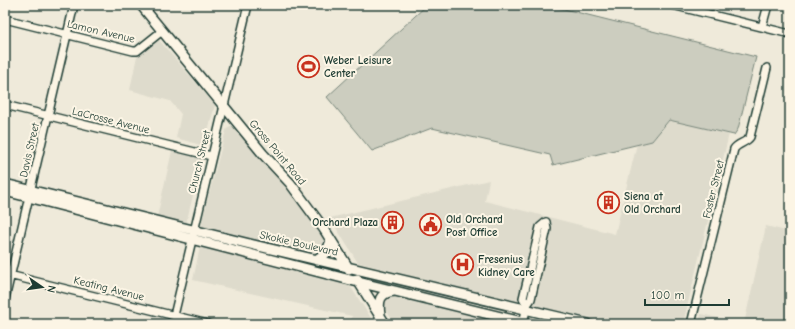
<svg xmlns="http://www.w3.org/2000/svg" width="795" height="329" font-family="'Comic Neue',sans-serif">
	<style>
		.built { fill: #dedbcc }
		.green { fill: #cccdbf; stroke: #76857a }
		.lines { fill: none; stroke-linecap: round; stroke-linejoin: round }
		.minor-casing { stroke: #1f3d34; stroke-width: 10 }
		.major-casing { stroke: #1f3d34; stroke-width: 12 }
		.minor { stroke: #fcf5e5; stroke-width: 7 }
		.major { stroke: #fcf5e5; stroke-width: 9 }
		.labels { text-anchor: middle; stroke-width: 4; stroke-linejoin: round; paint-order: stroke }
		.street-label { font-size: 11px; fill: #1f3d34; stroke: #fcf5e5 }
		.poi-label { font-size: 11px; font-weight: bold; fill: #1f3d34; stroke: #fcf5e5; text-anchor: start }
	</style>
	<rect width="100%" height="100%" fill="#efeada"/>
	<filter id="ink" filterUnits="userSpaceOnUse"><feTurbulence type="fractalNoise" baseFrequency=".025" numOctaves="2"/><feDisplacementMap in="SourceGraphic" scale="8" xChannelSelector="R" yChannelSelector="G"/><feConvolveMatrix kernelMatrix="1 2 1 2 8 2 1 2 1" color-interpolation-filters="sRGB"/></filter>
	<g filter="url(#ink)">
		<path class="built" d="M159 40 215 105 204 146 176 138 181 114 170 101 130 90 137 56Z
			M669 120 729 134 683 324H608L358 263 330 218 489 180 485 201 615 234 637 144 652 141Z
			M230 126H234L304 209 325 242V248L322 252 313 253 205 230 202 227 201 224 226 130Z
			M172 151 202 158 186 224 157 217Z
			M766 226 790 232V324H744Z
			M200 247 275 265 301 274 350 286 375 324H350L352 316 193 280Z
			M393 297 422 304 505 324H395L386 310 384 305 385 300Z
			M701 314 743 324H699Z"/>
		<path class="green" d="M427 5H548L756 57 738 129 734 135 669 120 652 141 553 165 550 155 432 128 372 151 327 97Z"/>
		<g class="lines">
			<defs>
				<path id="minor" d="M672 5 790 34
					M5 19 133 51H137L162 31
					M762 27 768 5
					M5 105 211 156
					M5 274 208 324
					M5 299 74 5
					M527 305 523 298 540 227 546 222
					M172 324 248 5
					M523 324 527 305 531 299 547 229 546 222
					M691 324 734 149C738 143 746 143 750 137L767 68"/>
				<path id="major" d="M141 5 263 154 290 183 324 229 349 269
					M5 184 258 246 588 324
					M5 191 358 282 530 324
					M316 260 326 253 331 241
					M357 279 385 324
					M380 315C378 301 379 293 394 291"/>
			</defs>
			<use href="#minor" class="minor-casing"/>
			<use href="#major" class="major-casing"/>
			<use href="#minor" class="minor"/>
			<use href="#major" class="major"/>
		</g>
	</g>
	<defs>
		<symbol id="stadium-ring" viewBox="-11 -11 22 22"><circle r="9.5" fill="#fcf5e5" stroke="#c8321e" stroke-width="1.5"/><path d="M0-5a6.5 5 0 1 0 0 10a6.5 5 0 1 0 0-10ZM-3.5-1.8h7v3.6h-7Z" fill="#c8321e"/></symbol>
		<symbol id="building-ring" viewBox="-11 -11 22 22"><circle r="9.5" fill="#fcf5e5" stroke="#c8321e" stroke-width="1.5"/><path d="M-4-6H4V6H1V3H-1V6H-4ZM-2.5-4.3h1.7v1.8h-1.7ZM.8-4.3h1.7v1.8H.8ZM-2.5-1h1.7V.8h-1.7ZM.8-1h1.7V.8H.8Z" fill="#c8321e"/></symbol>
		<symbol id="civic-ring" viewBox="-11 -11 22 22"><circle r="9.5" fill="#fcf5e5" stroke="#c8321e" stroke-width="1.5"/><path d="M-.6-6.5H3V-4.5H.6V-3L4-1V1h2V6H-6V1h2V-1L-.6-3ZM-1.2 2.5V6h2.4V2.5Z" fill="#c8321e"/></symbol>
		<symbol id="hospital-ring" viewBox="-11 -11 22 22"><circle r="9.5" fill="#fcf5e5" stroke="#c8321e" stroke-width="1.5"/><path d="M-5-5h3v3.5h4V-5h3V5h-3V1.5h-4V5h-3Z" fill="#c8321e"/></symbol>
	</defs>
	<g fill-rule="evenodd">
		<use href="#stadium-ring" x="296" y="54" width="25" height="25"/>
		<use href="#building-ring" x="596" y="190" width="25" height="25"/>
		<use href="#building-ring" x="380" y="210" width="25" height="25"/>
		<use href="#civic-ring" x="418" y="212" width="25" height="25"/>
		<use href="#hospital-ring" x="450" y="252" width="25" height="25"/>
	</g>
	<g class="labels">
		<g class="street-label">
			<text transform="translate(101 31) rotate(13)" y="4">Lamon Avenue</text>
			<text transform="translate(111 120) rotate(14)" y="4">LaCrosse Avenue</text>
			<text transform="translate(29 150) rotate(-77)" y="4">Davis Street</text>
			<text transform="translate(278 152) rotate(50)" y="4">Gross Point Road</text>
			<text transform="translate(199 162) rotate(-76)" y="4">Church Street</text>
			<text transform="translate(713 189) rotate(-76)" y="4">Foster Street</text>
			<text transform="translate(299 243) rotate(13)" y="4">Skokie Boulevard</text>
			<text transform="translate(109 288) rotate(14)" y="4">Keating Avenue</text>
		</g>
		<g class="poi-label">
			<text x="324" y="64">Weber Leisure<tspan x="324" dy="13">Center</tspan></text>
			<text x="624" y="200">Siena at<tspan x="624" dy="13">Old Orchard</tspan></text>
			<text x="446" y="223">Old Orchard<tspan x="446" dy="13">Post Office</tspan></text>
			<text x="378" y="226" text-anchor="end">Orchard Plaza</text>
			<text x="478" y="263">Fresenius<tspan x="478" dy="13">Kidney Care</tspan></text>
		</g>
	</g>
	<rect width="795" height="329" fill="none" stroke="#fcf5e5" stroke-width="20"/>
	<rect x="10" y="10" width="775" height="309" fill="none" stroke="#1f3d34" stroke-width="1.5" filter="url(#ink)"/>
	<g transform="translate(42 287) rotate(103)" stroke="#fcf5e5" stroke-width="3" paint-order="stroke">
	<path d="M0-3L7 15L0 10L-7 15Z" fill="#1f3d34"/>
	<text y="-6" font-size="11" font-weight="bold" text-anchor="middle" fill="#1f3d34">N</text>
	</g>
	<path d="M645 299v6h84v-6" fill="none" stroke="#1f3d34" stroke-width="2"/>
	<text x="651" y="299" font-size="12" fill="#1f3d34" stroke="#fcf5e5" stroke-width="3" paint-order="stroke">100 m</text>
</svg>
